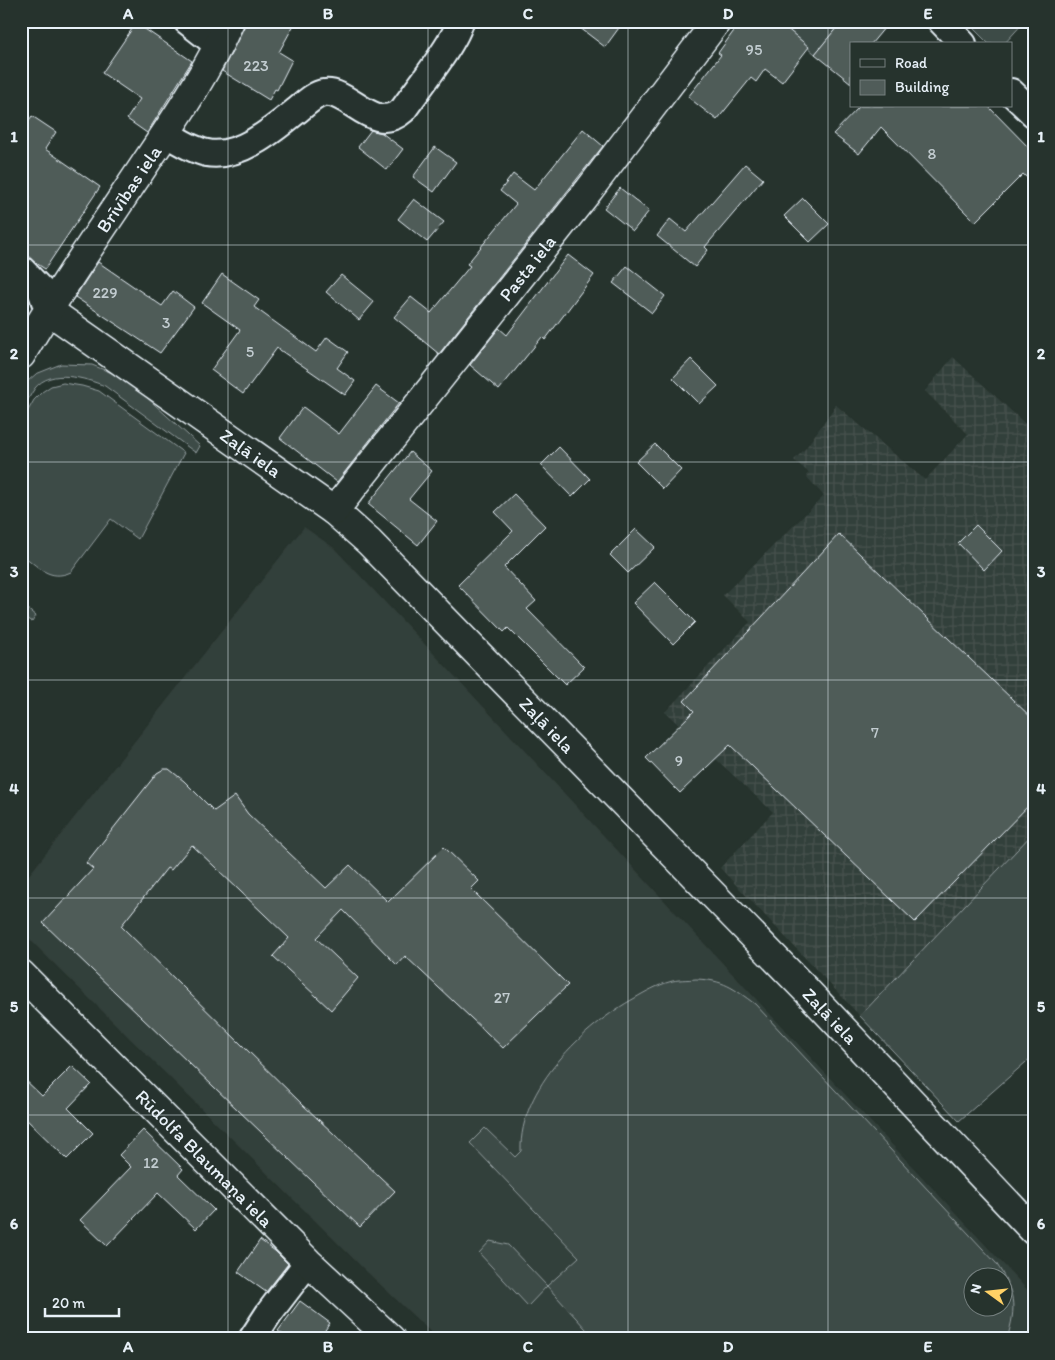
<svg xmlns="http://www.w3.org/2000/svg" width="1055" height="1360" font-family="Itim,sans-serif">
	<style>
		.built { fill: #333f3a; fill-rule: evenodd }
		.industrial { fill: url(#industrial-grid) }
		.grass { fill: #3e4b47; stroke: #939ea0; fill-rule: evenodd }
		.building { fill: #505c59; stroke: #e8f1f8 }
		.lines { fill: none; stroke-linecap: round; stroke-linejoin: round }
		.minor-casing { stroke: #e8f1f8; stroke-width: 30 }
		.tertiary-casing { stroke: #e8f1f8; stroke-width: 31 }
		.secondary-casing { stroke: #e8f1f8; stroke-width: 31 }
		.minor { stroke: #26332d; stroke-width: 26 }
		.tertiary { stroke: #26332d; stroke-width: 28 }
		.secondary { stroke: #26332d; stroke-width: 28 }
		.grid { fill: none; stroke: #e8f1f8; stroke-width: 1; stroke-opacity: 0.55 }
		.labels { text-anchor: middle; stroke-width: 5; stroke-linejoin: round; paint-order: stroke }
		.number-label { font-size: 16px; fill: #c2ccd0 }
		.street-label { font-size: 19px; fill: #e8f1f8; stroke: #26332d }
		.neatline { fill: none; stroke: #e8f1f8; stroke-width: 2 }
		.grid-label { font-size: 16px; text-anchor: middle; font-weight: bold; fill: #e8f1f8 }
	</style>
	<defs>
		<pattern id="industrial-grid" width="8" height="8" patternUnits="userSpaceOnUse" patternTransform="scale(1.25)"><rect width="8" height="8" fill="#333f3a"/><path d="M0 4h8M4 0v8" fill="none" stroke="#47524e"/></pattern>
	</defs>
	<rect width="100%" height="100%" fill="#26332d"/>
	<filter id="ink" filterUnits="userSpaceOnUse"><feTurbulence type="fractalNoise" baseFrequency=".02" numOctaves="2"/><feDisplacementMap in="SourceGraphic" scale="10" xChannelSelector="R" yChannelSelector="G"/><feConvolveMatrix kernelMatrix="1 2 1 2 8 2 1 2 1" color-interpolation-filters="sRGB"/></filter>
	<g filter="url(#ink)">
		<path class="built" d="M304 527 334 548 466 688 1034 1297V1339H438L367 1272 21 931V885ZM972 1278H1002V1308H972Z"/>
		<path class="industrial" d="M953 357 1034 432V832L860 1016 720 868 773 812 665 712 750 622 723 595 824 496 806 476 809 473 794 460 805 449 836 405 925 480 968 434 925 391Z"/>
		<path class="grass" d="M778 21H842L815 54Z
			M966 21H1025L1004 44H989Z
			M61 364 92 365 117 375 143 394 200 446 196 453 105 386C85 378 51 368 35 388 30 395 26 404 21 412V387L36 374Z
			M63 383 82 386 99 391 184 453 138 539 111 519 71 572C49 582 38 566 21 554V423L34 400 42 392 51 386Z
			M21 604 36 616 32 622 21 615Z
			M1034 832V1055L959 1121 860 1016Z
			M696 979C724 980 733 988 755 1004L996 1263C1015 1292 1017 1306 1007 1339H595L547 1286 528 1306 479 1253 490 1241 508 1245 547 1286 579 1257 470 1143 485 1128 515 1157 521 1151C519 1088 584 1026 635 998 645 992 658 985 669 982 678 979 687 980 696 979ZM972 1278H1002V1308H972Z"/>
		<path class="building" d="M247 21H296L279 52 292 60 277 90 275 89 269 100 222 71Z
			M571 21H624L605 47Z
			M741 21H778L809 47 782 82 765 69 756 82 751 78 717 120 688 97 721 55 718 53Z
			M842 21H890L871 44H851V83L815 54Z
			M136 23 192 61 147 133 127 119 140 99 102 73Z
			M860 106H988L1034 153V184L1023 174 975 222 881 127 859 154 833 134Z
			M32 116 56 132 45 149 100 187 45 269 21 253V208L30 196 21 190V131Z
			M583 129 603 146 439 354 394 317 411 297 431 313 470 266 467 264 516 204 500 191 513 174 534 190Z
			M371 130 382 133 403 149 387 170 358 147Z
			M435 147 456 162 434 192 413 177Z
			M745 164 763 179 705 247 708 250 695 267 657 236 670 219 686 232Z
			M620 188 649 211 633 231 604 208Z
			M803 198 829 224 810 242 784 216Z
			M414 199 444 222 427 242 398 219Z
			M568 255 594 275 545 340 542 337 499 390 470 365 499 328 507 335Z
			M98 262 162 306 173 291 194 307 160 353 75 297Z
			M627 266 665 296 652 313 613 283Z
			M222 274 259 300 254 307 316 352 327 337 348 352 337 368 355 381 345 395 277 348 243 394 211 370 240 330 202 303Z
			M341 275 374 302 359 320 326 292Z
			M691 359 718 386 699 404 673 378Z
			M376 386 399 403 337 482 280 438 303 407 339 434Z
			M655 444 681 470 663 489 636 462Z
			M559 447 590 479 572 497 541 465Z
			M410 452 432 471 409 499 437 521 418 545 368 504Z
			M514 494 545 526 504 567 536 601 527 609 584 667 565 685 508 628 504 632 458 585 513 531 495 512Z
			M976 525 1002 551 984 570 958 543Z
			M636 529 655 547 628 573 610 555Z
			M839 534 1034 720V800L915 922 730 745 680 793 646 758 694 711 684 701Z
			M655 582 695 622 673 644 633 603Z
			M164 769H169L184 781 214 811 235 796 248 814 326 888 350 865 388 902 444 847 479 881 471 889 568 985 503 1048 405 956 397 965 343 910 316 938 358 978 331 1010 273 956 289 938 192 845 171 870 167 868 121 926 303 1105 395 1191 360 1227 43 923 93 869 86 863 157 773Z
			M72 1066 91 1084 68 1108 93 1133 67 1159 21 1114V1076L42 1096Z
			M143 1130 183 1169 178 1175 214 1210 196 1229 158 1193 107 1246 80 1220 131 1167 119 1155Z
			M260 1240 275 1251 288 1264 266 1292 238 1272Z
			M300 1301 330 1323 319 1339H289L278 1331Z"/>
		<g class="lines">
			<defs>
				<path id="minor" d="M187 21 219 46
					M941 21 963 44
					M1011 92 1034 114
					M166 133C178 141 193 150 207 153 238 159 273 130 295 112 303 106 314 94 324 93 349 89 374 136 403 110 416 91 457 40 460 21
					M21 269 41 290 48 310
					M252 1339 269 1313 308 1262"/>
				<g id="tertiary">
					<path id="s1" d="M334 511 369 542 806 990 1034 1231"/>
				</g>
				<g id="secondary">
					<path id="s2" d="M48 310 334 511 589 190 717 21"/>
					<path id="s3" d="M21 355C60 288 106 223 149 158 179 114 208 70 230 21"/>
					<path id="s4" d="M21 974 308 1262 391 1339"/>
				</g>
			</defs>
			<use href="#minor" class="minor-casing"/>
			<use href="#tertiary" class="tertiary-casing"/>
			<use href="#secondary" class="secondary-casing"/>
			<use href="#minor" class="minor"/>
			<use href="#tertiary" class="tertiary"/>
			<use href="#secondary" class="secondary"/>
		</g>
	</g>
	<path class="grid" d="M228 21V1339M428 21V1339M628 21V1339M828 21V1339M21 245H1034M21 462H1034M21 680H1034M21 898H1034M21 1115H1034"/>
	<g class="labels">
		<g class="number-label">
			<text x="754" y="55">95</text>
			<text x="256" y="71">223</text>
			<text x="932" y="159">8</text>
			<text x="105" y="298">229</text>
			<text x="166" y="328">3</text>
			<text x="250" y="357">5</text>
			<text x="875" y="738">7</text>
			<text x="679" y="766">9</text>
			<text x="502" y="1003">27</text>
			<text x="151" y="1168">12</text>
		</g>
		<g class="street-label">
			<text dy="7" stroke="none"><textPath href="#s3" startOffset="198">Brīvības iela</textPath></text>
			<text dy="7" stroke="none"><textPath href="#s2" startOffset="660">Pasta iela</textPath></text>
			<text dy="7" stroke="none"><textPath href="#s2" startOffset="248">Zaļā iela</textPath></text>
			<text dy="7" stroke="none"><textPath href="#s1" startOffset="302">Zaļā iela</textPath></text>
			<text dy="7" stroke="none"><textPath href="#s1" startOffset="708">Zaļā iela</textPath></text>
			<text dy="7" stroke="none"><textPath href="#s4" startOffset="260">Rūdolfa Blaumaņa iela</textPath></text>
		</g>
	</g>
	<rect width="1055" height="1360" fill="none" stroke="#26332d" stroke-width="55"/>
	<rect x="850" y="42" width="162" height="65" fill="#26332d" stroke="#747f7e"/>
	<rect x="860" y="59" width="25" height="8" fill="#26332d" stroke="#747f7e"/>
	<text x="895" y="68" font-size="15" fill="#e8f1f8">Road</text>
	<rect x="860" y="80" width="25" height="15" fill="#505c59" stroke="#747f7e"/>
	<text x="895" y="92" font-size="15" fill="#e8f1f8">Building</text>
	<g transform="translate(988 1292) rotate(285)"><circle r="24" fill="#26332d" stroke="#747f7e"/>
	<path d="M0-4L9 19L0 12L-9 19Z" fill="#ffd166"/>
	<text y="-8" font-size="14" font-weight="bold" text-anchor="middle" fill="#e8f1f8">N</text>
	</g>
	<path d="M45 1308v8h74v-8" fill="none" stroke="#e8f1f8" stroke-width="2.5"/>
	<text x="52" y="1308" font-size="15" fill="#e8f1f8" stroke="#26332d" stroke-width="4" paint-order="stroke">20 m</text>
	<rect x="28" y="28" width="1000" height="1304" class="neatline"/>
	<g class="grid-label">
		<text x="128" y="19">A</text>
		<text x="328" y="19">B</text>
		<text x="528" y="19">C</text>
		<text x="728" y="19">D</text>
		<text x="928" y="19">E</text>
		<text x="14" y="142">1</text>
		<text x="1041" y="142">1</text>
		<text x="14" y="359">2</text>
		<text x="1041" y="359">2</text>
		<text x="14" y="577">3</text>
		<text x="1041" y="577">3</text>
		<text x="14" y="794">4</text>
		<text x="1041" y="794">4</text>
		<text x="14" y="1012">5</text>
		<text x="1041" y="1012">5</text>
		<text x="14" y="1229">6</text>
		<text x="1041" y="1229">6</text>
		<text x="128" y="1352">A</text>
		<text x="328" y="1352">B</text>
		<text x="528" y="1352">C</text>
		<text x="728" y="1352">D</text>
		<text x="928" y="1352">E</text>
	</g>
</svg>
